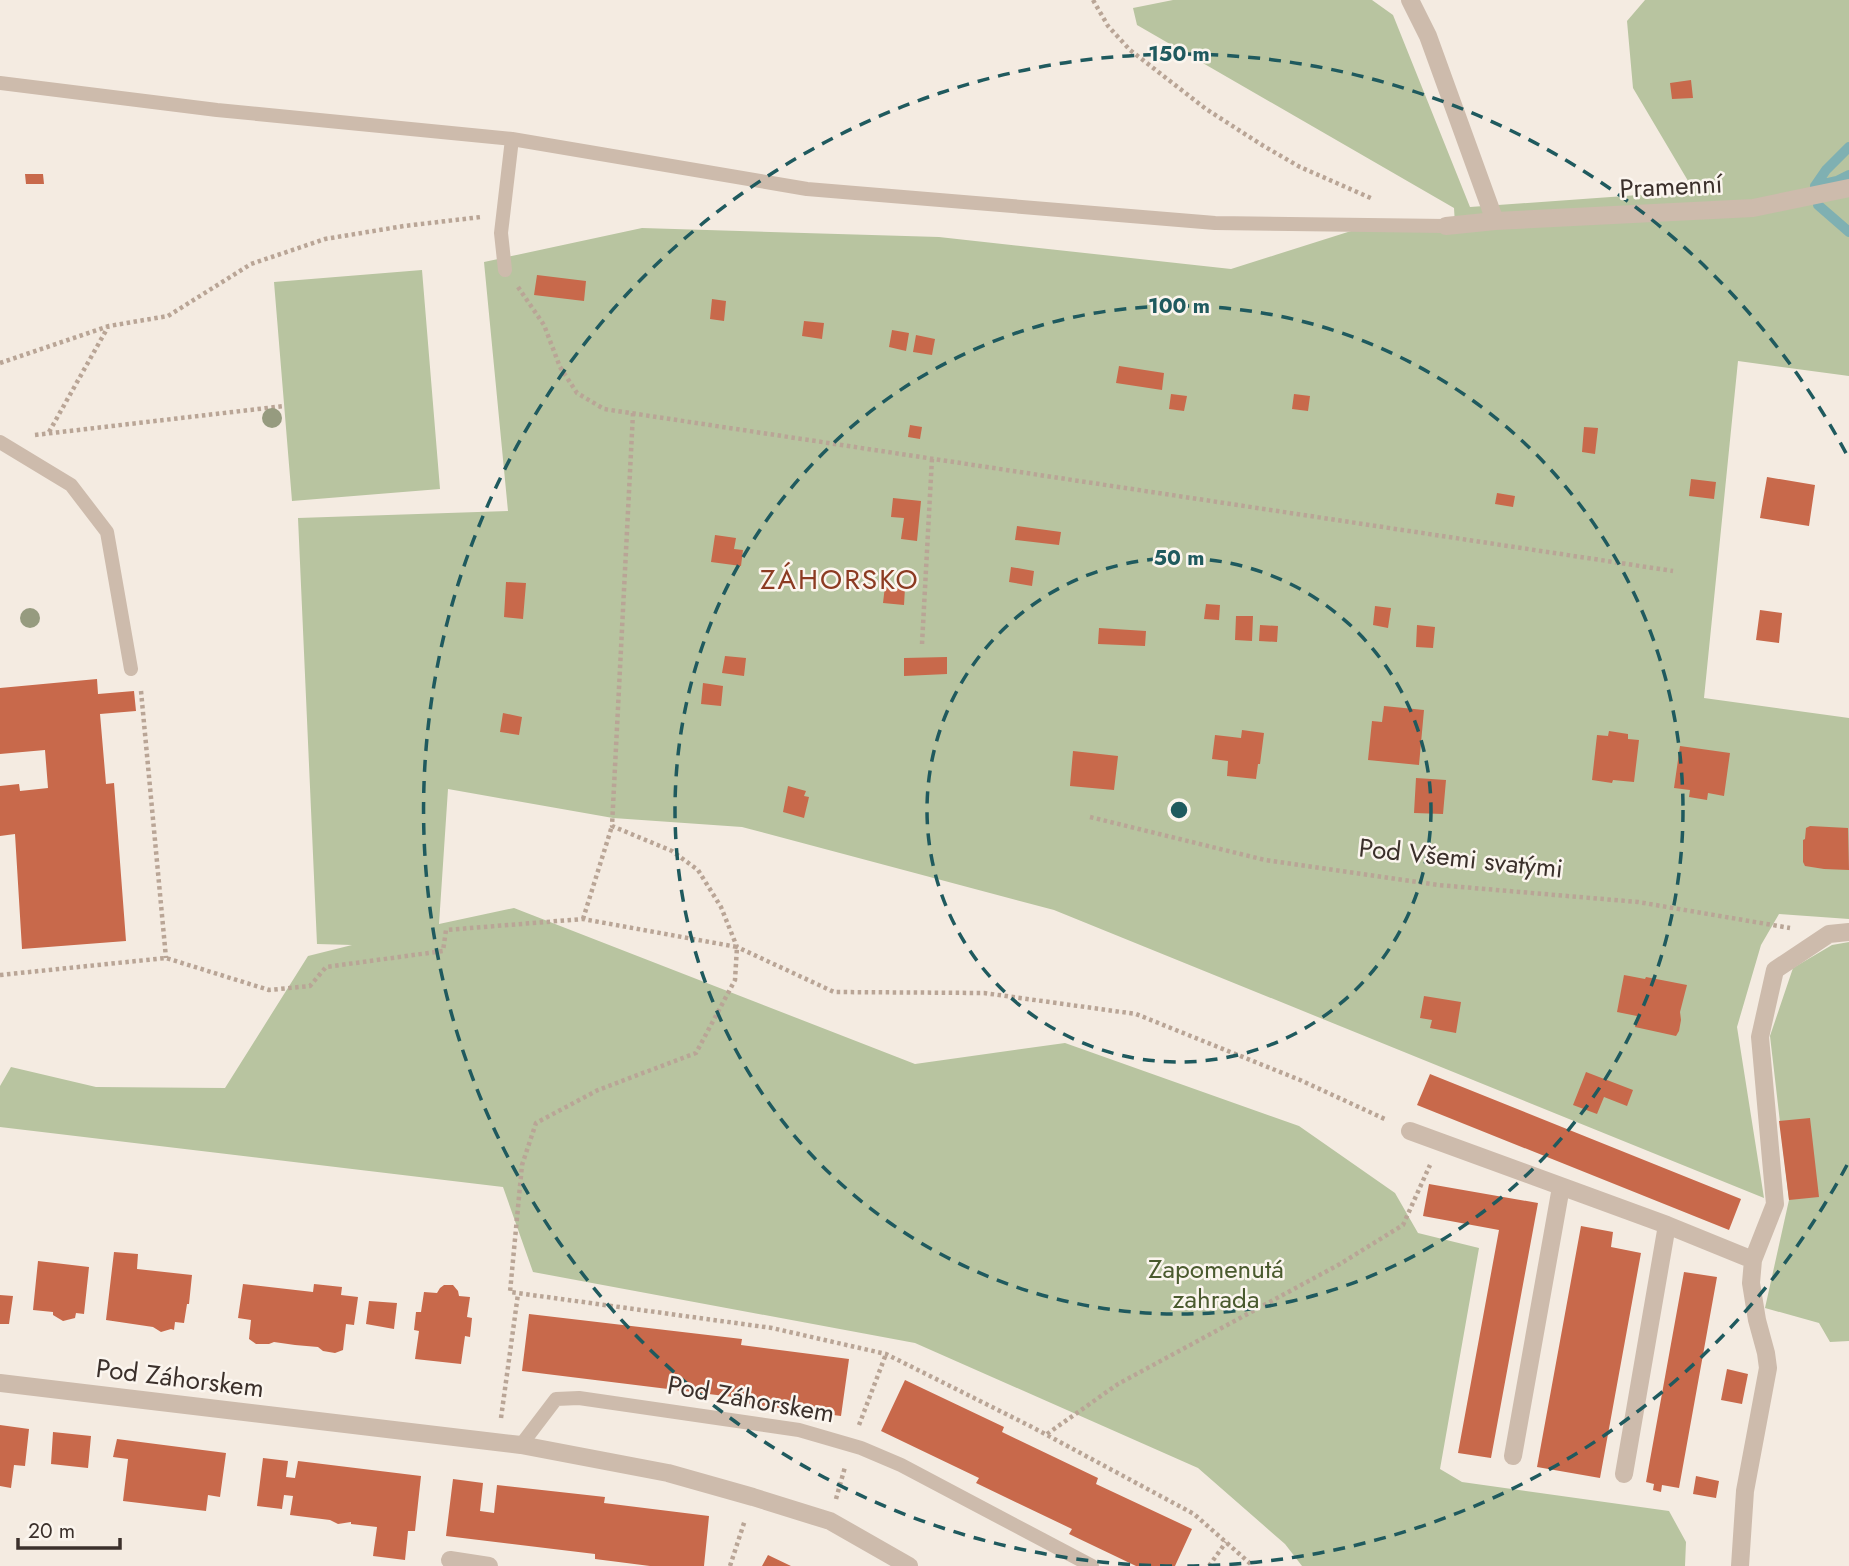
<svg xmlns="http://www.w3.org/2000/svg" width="1849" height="1566" font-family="Jost,sans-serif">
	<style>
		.green { fill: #b8c4a0 }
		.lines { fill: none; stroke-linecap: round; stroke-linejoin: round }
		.stream { stroke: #7fb0b2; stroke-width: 10 }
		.building { fill: #c8694b }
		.path { stroke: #b9a596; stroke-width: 4.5; stroke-dasharray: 3.5 3.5; stroke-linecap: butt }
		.service { stroke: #cdbbac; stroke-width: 14 }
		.minor { stroke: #cdbbac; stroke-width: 18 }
		.tree { fill: #969b7f }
		.ring { fill: none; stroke: #1f5a5e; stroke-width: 3.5; stroke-dasharray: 12 9 }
		.labels { text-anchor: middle; stroke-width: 5; stroke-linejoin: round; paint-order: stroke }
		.street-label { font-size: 26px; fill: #3b302b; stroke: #fbf5ee }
		.park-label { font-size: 26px; fill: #4a5a2e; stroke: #fbf5ee }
		.neighbourhood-label { font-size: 28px; letter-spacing: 2px; fill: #8c3b22; stroke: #fbf5ee }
		.centre { fill: #1f5a5e; stroke: #fbf5ee; stroke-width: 3.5 }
		.ring-label { font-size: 21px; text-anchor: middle; font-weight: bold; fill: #1f5a5e; stroke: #fbf5ee; stroke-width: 5; stroke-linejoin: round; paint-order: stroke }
	</style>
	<rect width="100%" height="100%" fill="#f4ebe1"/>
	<path class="green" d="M1173 0H1372L1393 15 1470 207 1694 191 1633 88 1627 21 1645 0H1849V376L1738 361 1704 698 1849 718V919L1779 914 1761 945 1737 1027 1764 1198 1054 910 742 827 613 818 448 789 439 924 514 908 915 1064 1065 1043 1299 1126 1395 1193 1418 1233 1479 1248 1440 1469 1462 1482 1669 1511 1686 1542 1685 1566H1302L1285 1544 1198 1468 915 1343 533 1272 503 1187 0 1127V1086L11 1067 96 1087 225 1088 308 956 352 945 317 944 298 518 508 511 484 262 642 228 939 237 1231 269 1370 225H1455L1454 208 1137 25 1133 8Z
		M422 270 440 489 292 501 274 282Z
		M1849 942V1341L1830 1342 1819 1323 1765 1308 1789 1200 1770 1036 1793 968 1832 945Z"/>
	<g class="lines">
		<path class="stream" d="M1815 186 1826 170 1849 147
			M1815 186 1837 181 1849 175
			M1818 205 1849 232"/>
	</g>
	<path class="building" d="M1691 80 1693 98 1672 99 1670 83Z
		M25 174H43L44 184H26Z
		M537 275 586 281 584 301 534 295Z
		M712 299 726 301 724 321 710 319Z
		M804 321 824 323 822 339 802 336Z
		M892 330 909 333 906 351 889 347Z
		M916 335 935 339 932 355 913 352Z
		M1119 366 1164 373 1162 390 1116 383Z
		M1171 394 1187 396 1184 411 1169 409Z
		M1294 394 1310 396 1308 411 1292 409Z
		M910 425 922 427 920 439 908 437Z
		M1584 427 1598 428 1595 454 1582 452Z
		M1767 477 1815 485 1809 526 1760 518Z
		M1691 479 1716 482 1714 499 1689 496Z
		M1497 493 1515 496 1513 507 1495 504Z
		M893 498 921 501 917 541 901 539 904 518 891 517Z
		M1017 526 1061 532 1059 545 1015 540Z
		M715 535 736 538 734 549 743 550 741 566 711 562Z
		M1011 567 1034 571 1032 586 1009 582Z
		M506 582 526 583 523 619 504 617Z
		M885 586 905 588 904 605 883 603Z
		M1206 604 1220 605 1219 620 1204 619Z
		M1375 606 1391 608 1388 628 1373 625Z
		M1760 610 1782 613 1779 643 1756 640Z
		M1236 616H1253L1252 641 1235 640Z
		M1260 625 1278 626 1277 642 1259 641Z
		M1417 625 1435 627 1433 648 1416 647Z
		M1099 628 1146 631 1145 646 1098 644Z
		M725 656 746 658 744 676 722 673Z
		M947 657V674L904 676V658Z
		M97 679 98 694 134 691 136 711 100 714 106 784 114 783 126 941 22 949 15 834 0 836V786L19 784 20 791 48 788 45 750 0 754V688Z
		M703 683 723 686 721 706 701 704Z
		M1384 706 1424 710 1419 765 1368 760 1372 721 1382 722Z
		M503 713 522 717 519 735 500 732Z
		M1242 730 1264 733 1260 764H1258L1256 779 1227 776 1228 761 1212 759 1215 735 1241 738Z
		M1609 731 1628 734V739L1639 740 1634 782 1613 780 1612 783 1592 780 1597 735 1608 736Z
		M1680 746 1730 753 1724 796 1708 793 1707 800 1689 797 1690 790 1674 788Z
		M1073 751 1118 756 1114 790 1070 786Z
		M1416 778 1446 780 1443 814 1414 813Z
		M788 786 806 791 804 796 809 797 804 818 783 812Z
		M1810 826 1848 828 1849 870 1824 869 1805 866 1803 862V840L1805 839 1806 828Z
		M1624 975 1645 979 1646 977 1687 985 1680 1012 1681 1020 1679 1031 1676 1036 1635 1027 1637 1016 1617 1012Z
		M1424 996 1461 1002 1456 1033 1430 1028 1432 1020 1420 1018Z
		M1586 1072 1633 1090 1627 1106 1604 1097 1597 1114 1573 1105Z
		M1430 1074 1741 1199 1729 1230 1417 1105Z
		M1810 1118 1819 1197 1789 1200 1779 1121Z
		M1429 1184 1538 1203 1491 1458 1458 1453 1499 1230 1423 1216Z
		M1581 1226 1613 1232 1611 1247 1641 1253 1600 1478 1537 1467Z
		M114 1252 138 1254 137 1269 192 1275 189 1304H187L184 1323 175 1322 174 1330 171 1329 161 1332 153 1327 106 1320Z
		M38 1261 89 1267 84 1314 76 1313 75 1318 63 1321 53 1315V1312L33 1310Z
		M1684 1272 1717 1277 1679 1488 1662 1485 1661 1492 1653 1490 1654 1484 1646 1482Z
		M243 1284 313 1292 314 1284 342 1287 341 1295 358 1297 354 1325 346 1324 343 1350 335 1353 323 1351 318 1347 295 1345 274 1342 269 1344H256L249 1339 251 1320 238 1318Z
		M444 1285H453L458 1291 459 1296 470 1297 467 1317 472 1318 470 1337 465 1336 461 1364 415 1359 419 1331 414 1330 416 1312H421L424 1292 437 1293 440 1288Z
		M0 1295 13 1296 9 1324H0Z
		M369 1301 397 1303 394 1329 366 1324Z
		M529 1314 742 1339 741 1345 849 1359 841 1416 732 1402 733 1397 522 1371Z
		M1727 1369 1748 1374 1742 1404 1721 1400Z
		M905 1380 1004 1427 1002 1432 1098 1478 1096 1484 1192 1529 1175 1566H1136L1069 1534 1072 1529 976 1483 979 1478 881 1431Z
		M0 1425 29 1429 25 1466 14 1465 11 1488 0 1486Z
		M53 1432 91 1436 88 1468 51 1464Z
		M117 1439 226 1453 220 1497 208 1495 206 1511 123 1501 128 1459 113 1457Z
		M263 1458 288 1461 286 1477 295 1478 298 1461 421 1476 415 1531H408L405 1560 373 1556 377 1527 351 1524V1522L338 1524 330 1520 290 1515 293 1496 284 1495 282 1509 257 1506Z
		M1696 1476 1719 1481 1716 1498 1693 1494Z
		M453 1479 483 1483 480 1511 494 1513 497 1485 605 1497 604 1503 709 1516 704 1566H650L595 1559V1554L446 1536Z
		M768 1555 791 1566H762Z"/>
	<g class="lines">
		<path class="path" d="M1093 0 1108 26 1130 50 1206 109 1262 145 1300 167 1373 199
			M518 287 544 325 560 367 577 393 604 409 1673 571
			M0 363 109 326 168 316 251 264 325 239 404 226 481 217
			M633 413 612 826 672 851 698 870 721 907 737 947 834 992 984 993 1136 1014 1300 1080 1387 1120
			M49 432 108 327
			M35 435 284 406
			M922 644 932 458
			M141 691 166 958
			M1090 817 1265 860 1438 885 1638 902 1790 928
			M583 919 612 826
			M0 975 166 958 269 990 310 986 326 967 443 951 446 930 583 919 737 947 735 980 696 1053 598 1090 536 1123 522 1165 510 1292 772 1328 886 1354 1032 1427 1194 1514 1253 1566
			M501 1418 518 1294
			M859 1425 886 1354
			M1047 1434 1118 1384 1340 1264 1403 1225 1430 1165
			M836 1499 845 1467
			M730 1566 745 1520
			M1209 1566 1226 1542"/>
		<path class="service" d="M0 83 217 110 512 139 807 189 1215 223 1446 226
			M505 270 501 233 512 139
			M0 442 71 485 107 532 131 669
			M521 1445 556 1399 579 1398 799 1430 861 1448 901 1465 1092 1566"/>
		<path class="minor" d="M1410 0 1428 36 1495 221
			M1446 226 1495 221 1753 208 1849 188
			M1410 1131 1667 1225 1753 1260
			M0 1383 521 1445 668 1473 753 1497 830 1521 909 1566
			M1513 1456 1561 1187
			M1624 1474 1667 1225
			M450 1560 489 1566
			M1740 1566 1745 1491 1768 1368 1766 1353 1757 1320 1751 1283 1753 1260 1775 1204 1760 1037 1775 970 1829 934 1849 932"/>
	</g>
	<g class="tree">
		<circle cx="272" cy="418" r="10"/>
		<circle cx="30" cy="618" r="10"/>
	</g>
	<g class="ring">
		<circle cx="1179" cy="810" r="252"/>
		<circle cx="1179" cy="810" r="504"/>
		<path d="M1847 1165A756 756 0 0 1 1186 1566M1172 1566A756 756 0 1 1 1847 455"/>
	</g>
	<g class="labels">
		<g class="street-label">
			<text transform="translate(1671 186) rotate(-3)" y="9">Pramenní</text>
			<text transform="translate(1461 858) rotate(6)" y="9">Pod Všemi svatými</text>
			<text transform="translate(180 1378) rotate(7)" y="9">Pod Záhorskem</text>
			<text transform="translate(751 1399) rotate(10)" y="9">Pod Záhorskem</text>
		</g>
		<g class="park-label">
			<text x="1216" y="1278">Zapomenutá<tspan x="1216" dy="30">zahrada</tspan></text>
		</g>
		<g class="neighbourhood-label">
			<text x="840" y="589">ZÁHORSKO</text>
		</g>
	</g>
	<circle cx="1179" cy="810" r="10" class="centre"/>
	<g class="ring-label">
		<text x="1179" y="61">150 m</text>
		<text x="1179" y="313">100 m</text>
		<text x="1179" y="565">50 m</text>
	</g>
	<path d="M18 1538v10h102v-10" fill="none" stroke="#3b302b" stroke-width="3.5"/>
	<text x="28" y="1538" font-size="21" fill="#3b302b" stroke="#fbf5ee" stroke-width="5" paint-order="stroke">20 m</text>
</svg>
